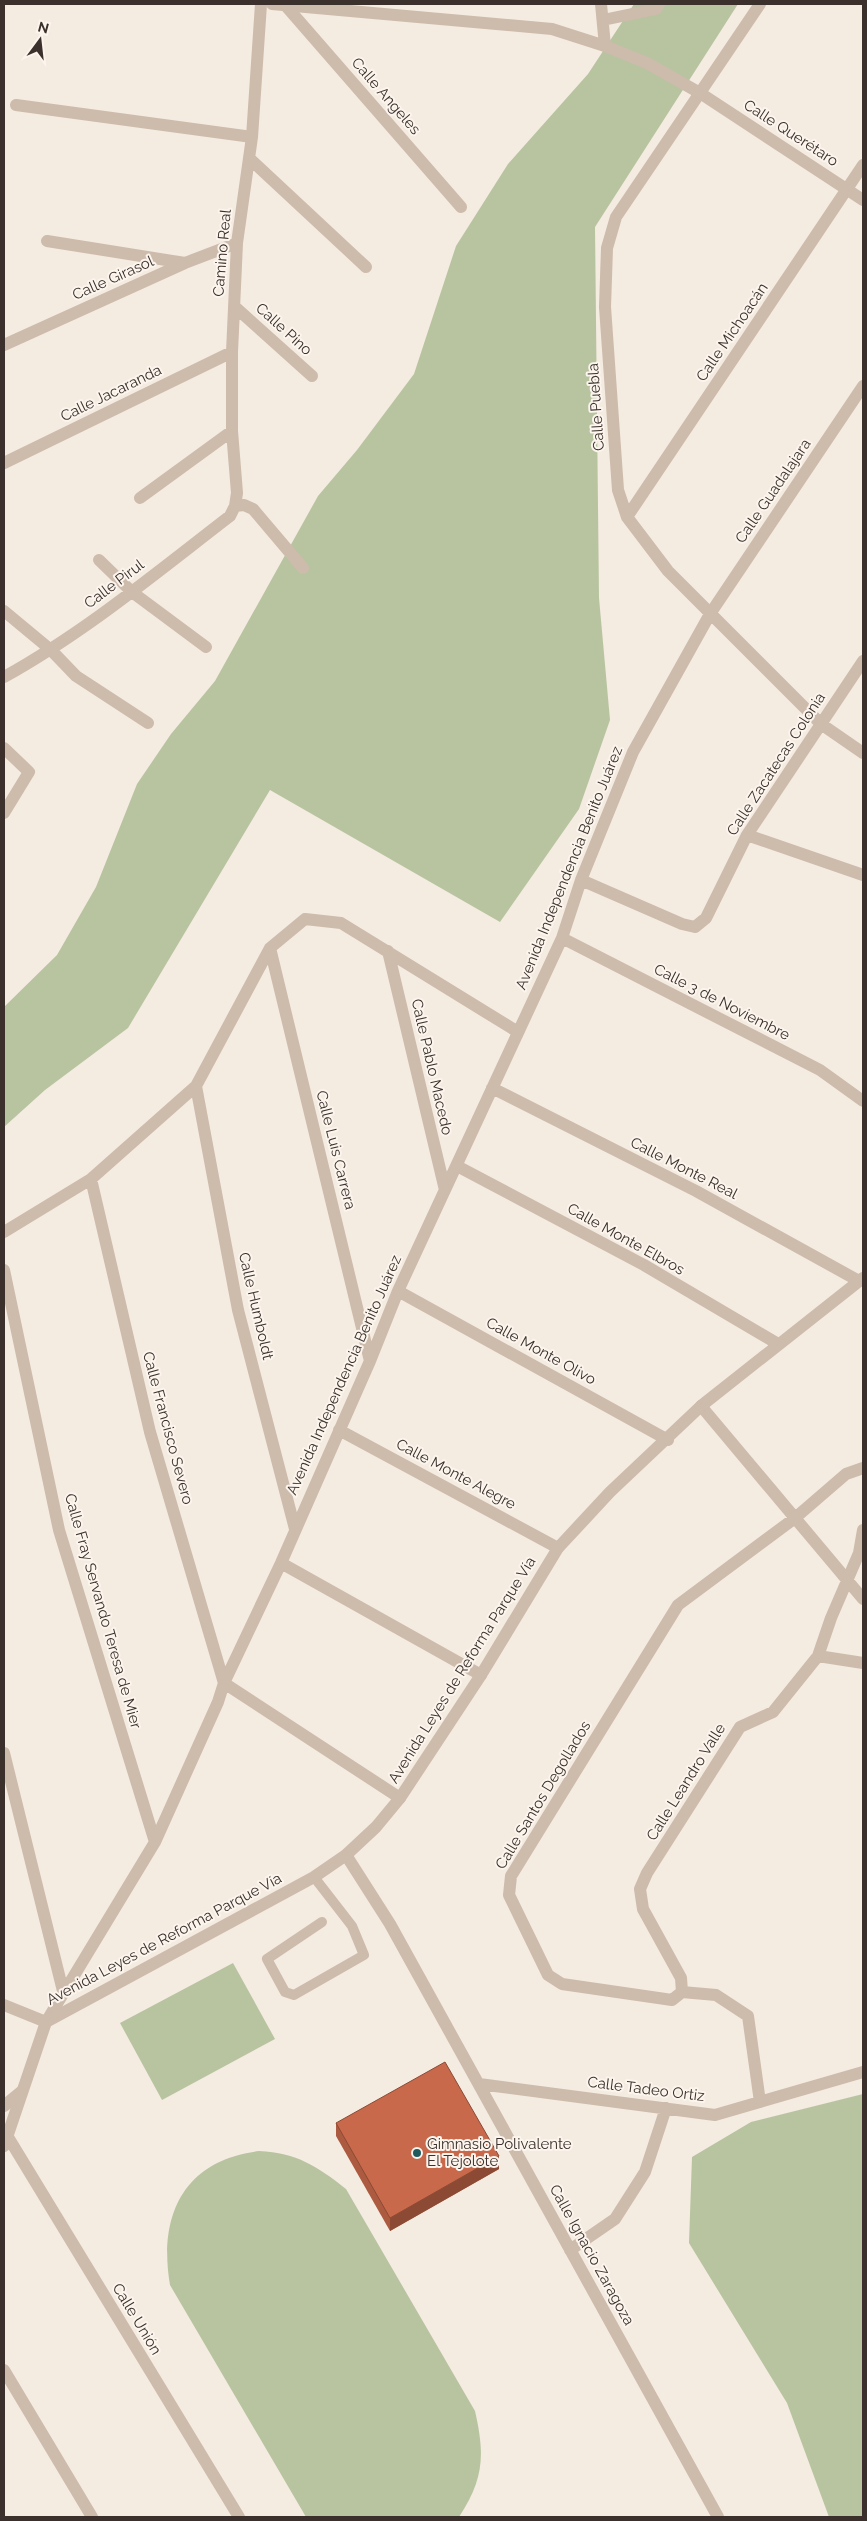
<svg xmlns="http://www.w3.org/2000/svg" width="867" height="2521" font-family="Raleway,sans-serif">
	<style>
		.green { fill: #b8c4a0 }
		.lines { fill: none; stroke-linecap: round; stroke-linejoin: round }
		.service { stroke: #cdbbac; stroke-width: 10 }
		.minor { stroke: #cdbbac; stroke-width: 12 }
		.tertiary { stroke: #cdbbac; stroke-width: 12 }
		.wall { fill: #ac5a40 }
		.shaded-wall { fill: #8c4a34 }
		.building { fill: #c8694b; stroke: #8c4a34 }
		.poi-dot { fill: #1f5a5e; stroke: #fbf5ee; stroke-width: 2 }
		.labels { text-anchor: middle; stroke-width: 4; stroke-linejoin: round; paint-order: stroke }
		.street-label { font-size: 15px; fill: #3b302b; stroke: #fbf5ee }
		.poi-label { font-size: 15px; fill: #3b302b; stroke: #fbf5ee; text-anchor: start }
	</style>
	<rect width="100%" height="100%" fill="#f4ebe1"/>
	<path class="green" d="M634 4H738L595 227 599 598 610 720 579 809 500 922 270 790 128 1028 45 1090 4 1127V1007L57 955 96 887 137 784 171 734 215 681 318 496 357 450 414 374 456 246 508 164 588 74Z
		M233 1963 275 2039 162 2100 120 2023Z
		M863 2094V2517H829L787 2403 689 2243 692 2157 751 2122Z
		M259 2151C297 2153 317 2166 346 2189L475 2411C485 2455 484 2479 459 2517H306L170 2285C158 2215 184 2160 259 2151Z"/>
	<g class="lines">
		<path class="service" d="M314 1877 352 1926 364 1955 294 1995 285 1992 267 1959 322 1922"/>
		<path class="minor" d="M601 4 605 46
			M760 4 616 217 607 248 605 307 618 490 627 517 668 571 821 724 863 753
			M286 6 461 207
			M603 20 656 9 659 4
			M16 105 252 137
			M250 159 366 267
			M47 241 185 263
			M234 306 312 376
			M4 345 185 263 237 243
			M4 463 232 352
			M140 498 232 431
			M235 506 244 505 253 509 303 568
			M627 517 863 165
			M99 560 132 592 206 647
			M4 611 51 650 76 676 148 723
			M4 677C85 632 156 573 230 516L235 506 237 493 232 431V352L237 243 252 137 261 4
			M4 748 29 772 4 813
			M747 835 863 875
			M581 880 682 924 695 927 706 918 747 835 863 661
			M562 938 820 1070 863 1101
			M270 948 370 1361
			M388 951 445 1190
			M196 1086 238 1310 295 1529
			M492 1088 696 1191 859 1281
			M457 1166 644 1265 778 1344
			M91 1179 150 1432 224 1683 400 1798
			M4 1232 91 1179 196 1086 270 948 305 919 341 923 518 1032
			M4 1270 59 1530 155 1842
			M398 1291 668 1440
			M701 1406 863 1599
			M339 1430 558 1548
			M281 1563 481 1675
			M818 1656 863 1663
			M4 1753 63 1991
			M346 1855 390 1924 718 2517
			M682 1992 681 1978 643 1909 640 1889 647 1873 740 1727 773 1712 818 1656 831 1618 859 1553 863 1530
			M46 2022 155 1842 218 1702 224 1683 281 1563 370 1361 398 1291 562 938 581 880 633 752 710 614 863 386
			M479 2084 715 2115 863 2072
			M760 2102 748 2016 716 1995 682 1992 672 2000 562 1984 548 1975 509 1895 511 1876 678 1605 795 1518 846 1474 863 1468
			M4 2106 21 2092
			M4 2135 8 2137 239 2517
			M570 2250 615 2219 645 2172 666 2108
			M4 2370 92 2517"/>
		<path class="tertiary" d="M272 4 552 29 605 46 647 63 700 93 863 200
			M4 2005 46 2022
			M46 2022 314 1877 346 1855 376 1827 400 1798 481 1675 558 1548 610 1492 701 1406 863 1278
			M4 2146 46 2022"/>
	</g>
	<path class="wall" d="M336 2123 499 2169 390 2231 336 2136Z"/>
	<path class="shaded-wall" d="M499 2156V2169L390 2231V2218Z"/>
	<path class="building" d="M445 2062 499 2156 390 2218 336 2123Z"/>
	<circle class="poi-dot" cx="417" cy="2153" r="5"/>
	<g class="labels">
		<g class="street-label">
			<text transform="translate(386 96) rotate(49)" y="5">Calle Angeles</text>
			<text transform="translate(791 133) rotate(33)" y="5">Calle Querétaro</text>
			<text transform="translate(222 253) rotate(-85)" y="5">Camino Real</text>
			<text transform="translate(113 278) rotate(-24)" y="5">Calle Girasol</text>
			<text transform="translate(284 329) rotate(42)" y="5">Calle Pino</text>
			<text transform="translate(732 332) rotate(-56)" y="5">Calle Michoacán</text>
			<text transform="translate(111 393) rotate(-26)" y="5">Calle Jacaranda</text>
			<text transform="translate(596 407) rotate(-94)" y="5">Calle Puebla</text>
			<text transform="translate(773 491) rotate(-56)" y="5">Calle Guadalajara</text>
			<text transform="translate(114 584) rotate(-37)" y="5">Calle Pirul</text>
			<text transform="translate(776 764) rotate(-57)" y="5">Calle Zacatecas Colonia</text>
			<text transform="translate(569 868) rotate(-68)" y="5">Avenida Independencia Benito Juárez</text>
			<text transform="translate(722 1002) rotate(27)" y="5">Calle 3 de Noviembre</text>
			<text transform="translate(432 1067) rotate(77)" y="5">Calle Pablo Macedo</text>
			<text transform="translate(336 1150) rotate(76)" y="5">Calle Luis Carrera</text>
			<text transform="translate(684 1168) rotate(27)" y="5">Calle Monte Real</text>
			<text transform="translate(626 1239) rotate(29)" y="5">Calle Monte Elbros</text>
			<text transform="translate(256 1306) rotate(77)" y="5">Calle Humboldt</text>
			<text transform="translate(541 1351) rotate(29)" y="5">Calle Monte Olivo</text>
			<text transform="translate(344 1375) rotate(-66)" y="5">Avenida Independencia Benito Juárez</text>
			<text transform="translate(168 1428) rotate(75)" y="5">Calle Francisco Severo</text>
			<text transform="translate(456 1474) rotate(28)" y="5">Calle Monte Alegre</text>
			<text transform="translate(103 1611) rotate(74)" y="5">Calle Fray Servando Teresa de Mier</text>
			<text transform="translate(462 1670) rotate(-58)" y="5">Avenida Leyes de Reforma Parque Vía</text>
			<text transform="translate(686 1782) rotate(-58)" y="5">Calle Leandro Valle</text>
			<text transform="translate(543 1795) rotate(-59)" y="5">Calle Santos Degollados</text>
			<text transform="translate(164 1939) rotate(-28)" y="5">Avenida Leyes de Reforma Parque Vía</text>
			<text transform="translate(646 2089) rotate(7)" y="5">Calle Tadeo Ortiz</text>
			<text transform="translate(592 2255) rotate(61)" y="5">Calle Ignacio Zaragoza</text>
			<text transform="translate(137 2319) rotate(59)" y="5">Calle Unión</text>
		</g>
		<g class="poi-label">
			<text x="427" y="2149">Gimnasio Polivalente<tspan x="427" dy="17">El Tejolote</tspan></text>
		</g>
	</g>
	<rect width="867" height="2521" fill="none" stroke="#3b302b" stroke-width="10"/>
	<g transform="translate(40 40) rotate(15)" stroke="#fbf5ee" stroke-width="4" paint-order="stroke">
	<path d="M0-4L9 19L0 12L-9 19Z" fill="#3b302b"/>
	<text y="-8" font-size="14" font-weight="bold" text-anchor="middle" fill="#3b302b">N</text>
	</g>
</svg>
